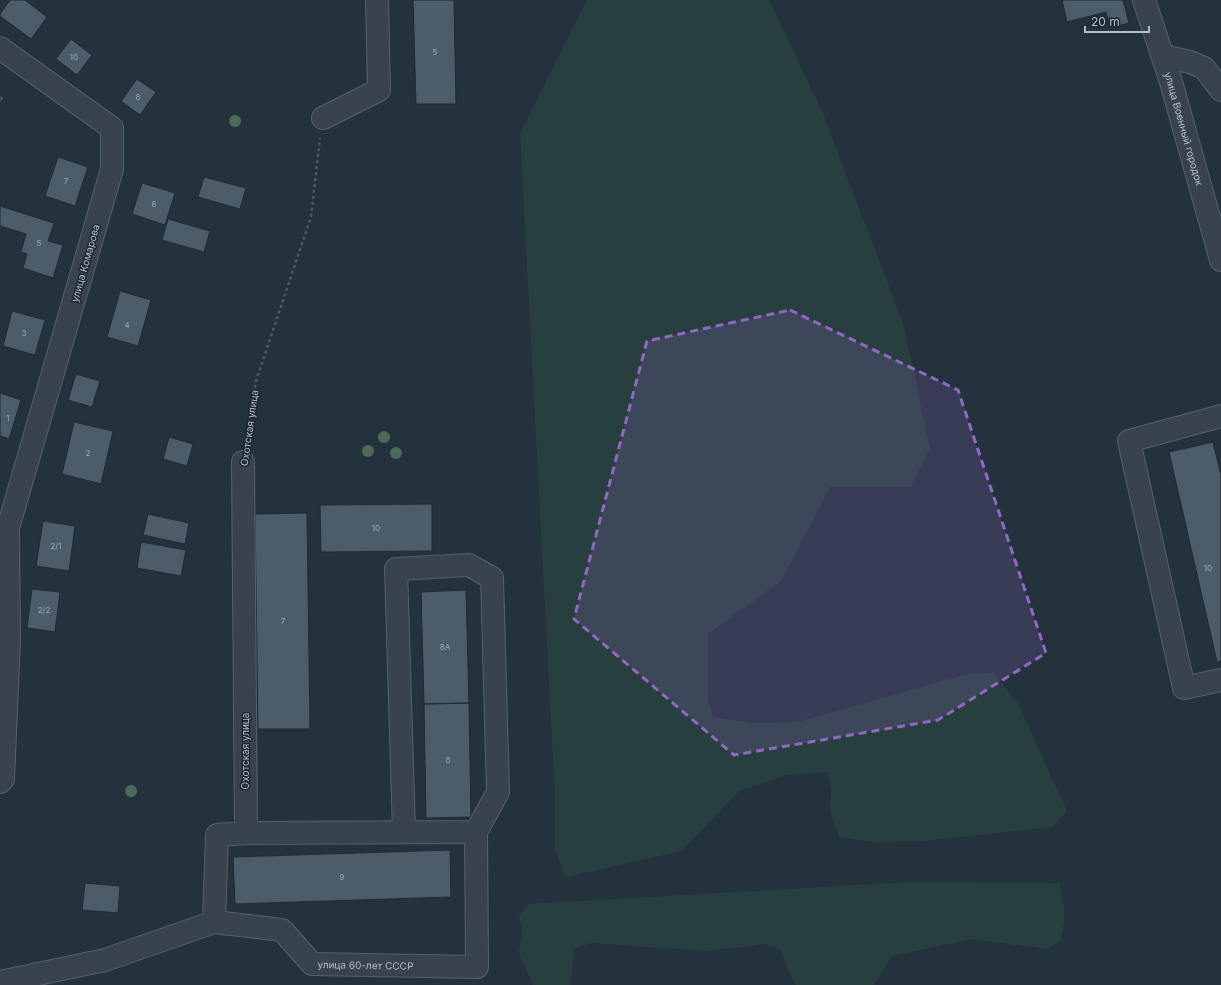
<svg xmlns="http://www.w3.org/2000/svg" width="1221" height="985" font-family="Inter,sans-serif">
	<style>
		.green { fill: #27403f }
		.building { fill: #4d5c69; stroke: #1f2a35 }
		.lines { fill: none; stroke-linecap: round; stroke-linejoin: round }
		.minor-casing { stroke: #56616c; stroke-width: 24 }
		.path { stroke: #465c5d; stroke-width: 2.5; stroke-dasharray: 3 3; stroke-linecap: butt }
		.minor { stroke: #38434e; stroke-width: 22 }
		.tree { fill: #4b6b5a }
		.marked { fill: #9266c3; fill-opacity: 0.2; stroke: #9266c3; stroke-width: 3; stroke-dasharray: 8 5; stroke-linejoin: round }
		.labels { text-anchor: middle; stroke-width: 3; stroke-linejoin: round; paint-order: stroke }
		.number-label { font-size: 8px; fill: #9aa6b1 }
		.street-label { font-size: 10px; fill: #b4bec9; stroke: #1d2832 }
	</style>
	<rect width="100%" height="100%" fill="#24323d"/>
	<path class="green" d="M587 0H769L822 111 904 326 930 449 910 487H830L781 581 708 634V700L713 717 752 723 797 722 968 674 994 673 1018 704 1067 811 1053 827 924 841 874 842 839 837 830 811 831 790 828 772 787 775 739 791 682 851 566 877 555 850V794L520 133Z
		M911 882 1060 883 1065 918 1061 940 1047 949 972 939 892 956 874 985H796L786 966 781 950 767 944 707 951 592 943 575 948 570 985H533L519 953 522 930 519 916 529 904Z"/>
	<path class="building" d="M10 0H25L47 17 31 39 0 16V14Z
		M413 0H454L456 104H416Z
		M1062 0H1123L1129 23 1110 28 1106 12 1067 22Z
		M71 39 92 55 77 75 56 59Z
		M137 79 156 92 140 115 121 101Z
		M0 95 4 98 0 104Z
		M58 157 88 167 75 206 45 196Z
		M204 177 246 188 240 209 198 197Z
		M142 183 175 193 165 225 132 214Z
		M0 206 54 223 48 241 63 245 53 278 23 268 27 254 21 252 26 234 0 226Z
		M168 219 210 231 204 252 162 240Z
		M120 291 151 300 138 346 107 337Z
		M12 311 45 320 35 355 3 346Z
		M76 374 100 381 92 407 68 400Z
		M0 393 21 400 9 439 0 436Z
		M74 422 113 431 101 484 62 474Z
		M169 437 193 444 187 466 163 459Z
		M1213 442 1221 475V661L1217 662 1169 452Z
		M432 504V551L321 552 320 505Z
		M307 513 310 729H258L255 514Z
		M148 514 189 523 185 544 143 535Z
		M43 521 75 526 69 571 36 566Z
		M141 542 186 550 181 576 137 568Z
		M32 589 60 592 55 632 27 628Z
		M466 590 469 703 424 704 421 592Z
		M469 703 471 817 426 818 424 704Z
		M450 850 451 897 235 904 233 857Z
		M85 883 120 886 118 913 82 910Z"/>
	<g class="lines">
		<defs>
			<g id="minor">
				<path id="s1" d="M1144 0 1171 82 1221 260"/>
				<path d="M0 48 112 128V169L8 528 9 639 3 779 0 782"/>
				<path d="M1163 56 1190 62 1204 68 1221 90"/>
				<path d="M323 118 379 90 377 0"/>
				<path d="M1221 416 1129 441 1184 688 1221 680"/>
				<path d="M246 833 476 832 498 792 492 578 469 565 396 569 404 832"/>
				<path d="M214 922 217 835 246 833 243 462"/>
				<path id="s2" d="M0 982 105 960 214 922 282 930 312 964 477 967 476 832"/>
			</g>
		</defs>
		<use href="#minor" class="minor-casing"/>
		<path class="path" d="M246 441 256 381 311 217 320 138"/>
		<use href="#minor" class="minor"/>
	</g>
	<g class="tree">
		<circle cx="235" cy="121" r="6"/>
		<circle cx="384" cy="437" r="6"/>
		<circle cx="368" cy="451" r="6"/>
		<circle cx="396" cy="453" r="6"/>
		<circle cx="131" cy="791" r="6"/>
	</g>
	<path class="marked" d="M790 310 958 390 1046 653 938 720 734 755 574 619 647 341Z"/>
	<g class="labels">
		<g class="number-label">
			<text x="435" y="55">5</text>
			<text x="74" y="60">10</text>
			<text x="138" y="100">8</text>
			<text x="66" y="184">7</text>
			<text x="154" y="207">6</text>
			<text x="39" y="246">5</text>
			<text x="127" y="328">4</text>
			<text x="24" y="336">3</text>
			<text x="8" y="421">1</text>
			<text x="88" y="456">2</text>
			<text x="376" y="531">10</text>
			<text x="56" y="549">2/1</text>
			<text x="1208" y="571">10</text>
			<text x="44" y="613">2/2</text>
			<text x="283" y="624">7</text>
			<text x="445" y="650">8А</text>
			<text x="448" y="763">8</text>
			<text x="342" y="880">9</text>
		</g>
		<g class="street-label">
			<text dy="4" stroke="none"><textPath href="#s1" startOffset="135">улица Военный городок</textPath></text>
			<text transform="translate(85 263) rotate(-74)" y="4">улица Комарова</text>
			<text transform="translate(249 428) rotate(-82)" y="4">Охотская улица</text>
			<text transform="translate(245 751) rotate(-90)" y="4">Охотская улица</text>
			<text dy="4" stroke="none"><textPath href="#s2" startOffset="390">улица 60-лет СССР</textPath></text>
		</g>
	</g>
	<path d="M1085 26v6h64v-6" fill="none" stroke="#b4bec9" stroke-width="2"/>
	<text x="1091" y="26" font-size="12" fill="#b4bec9" stroke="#1d2832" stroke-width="3" paint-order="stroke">20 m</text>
</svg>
